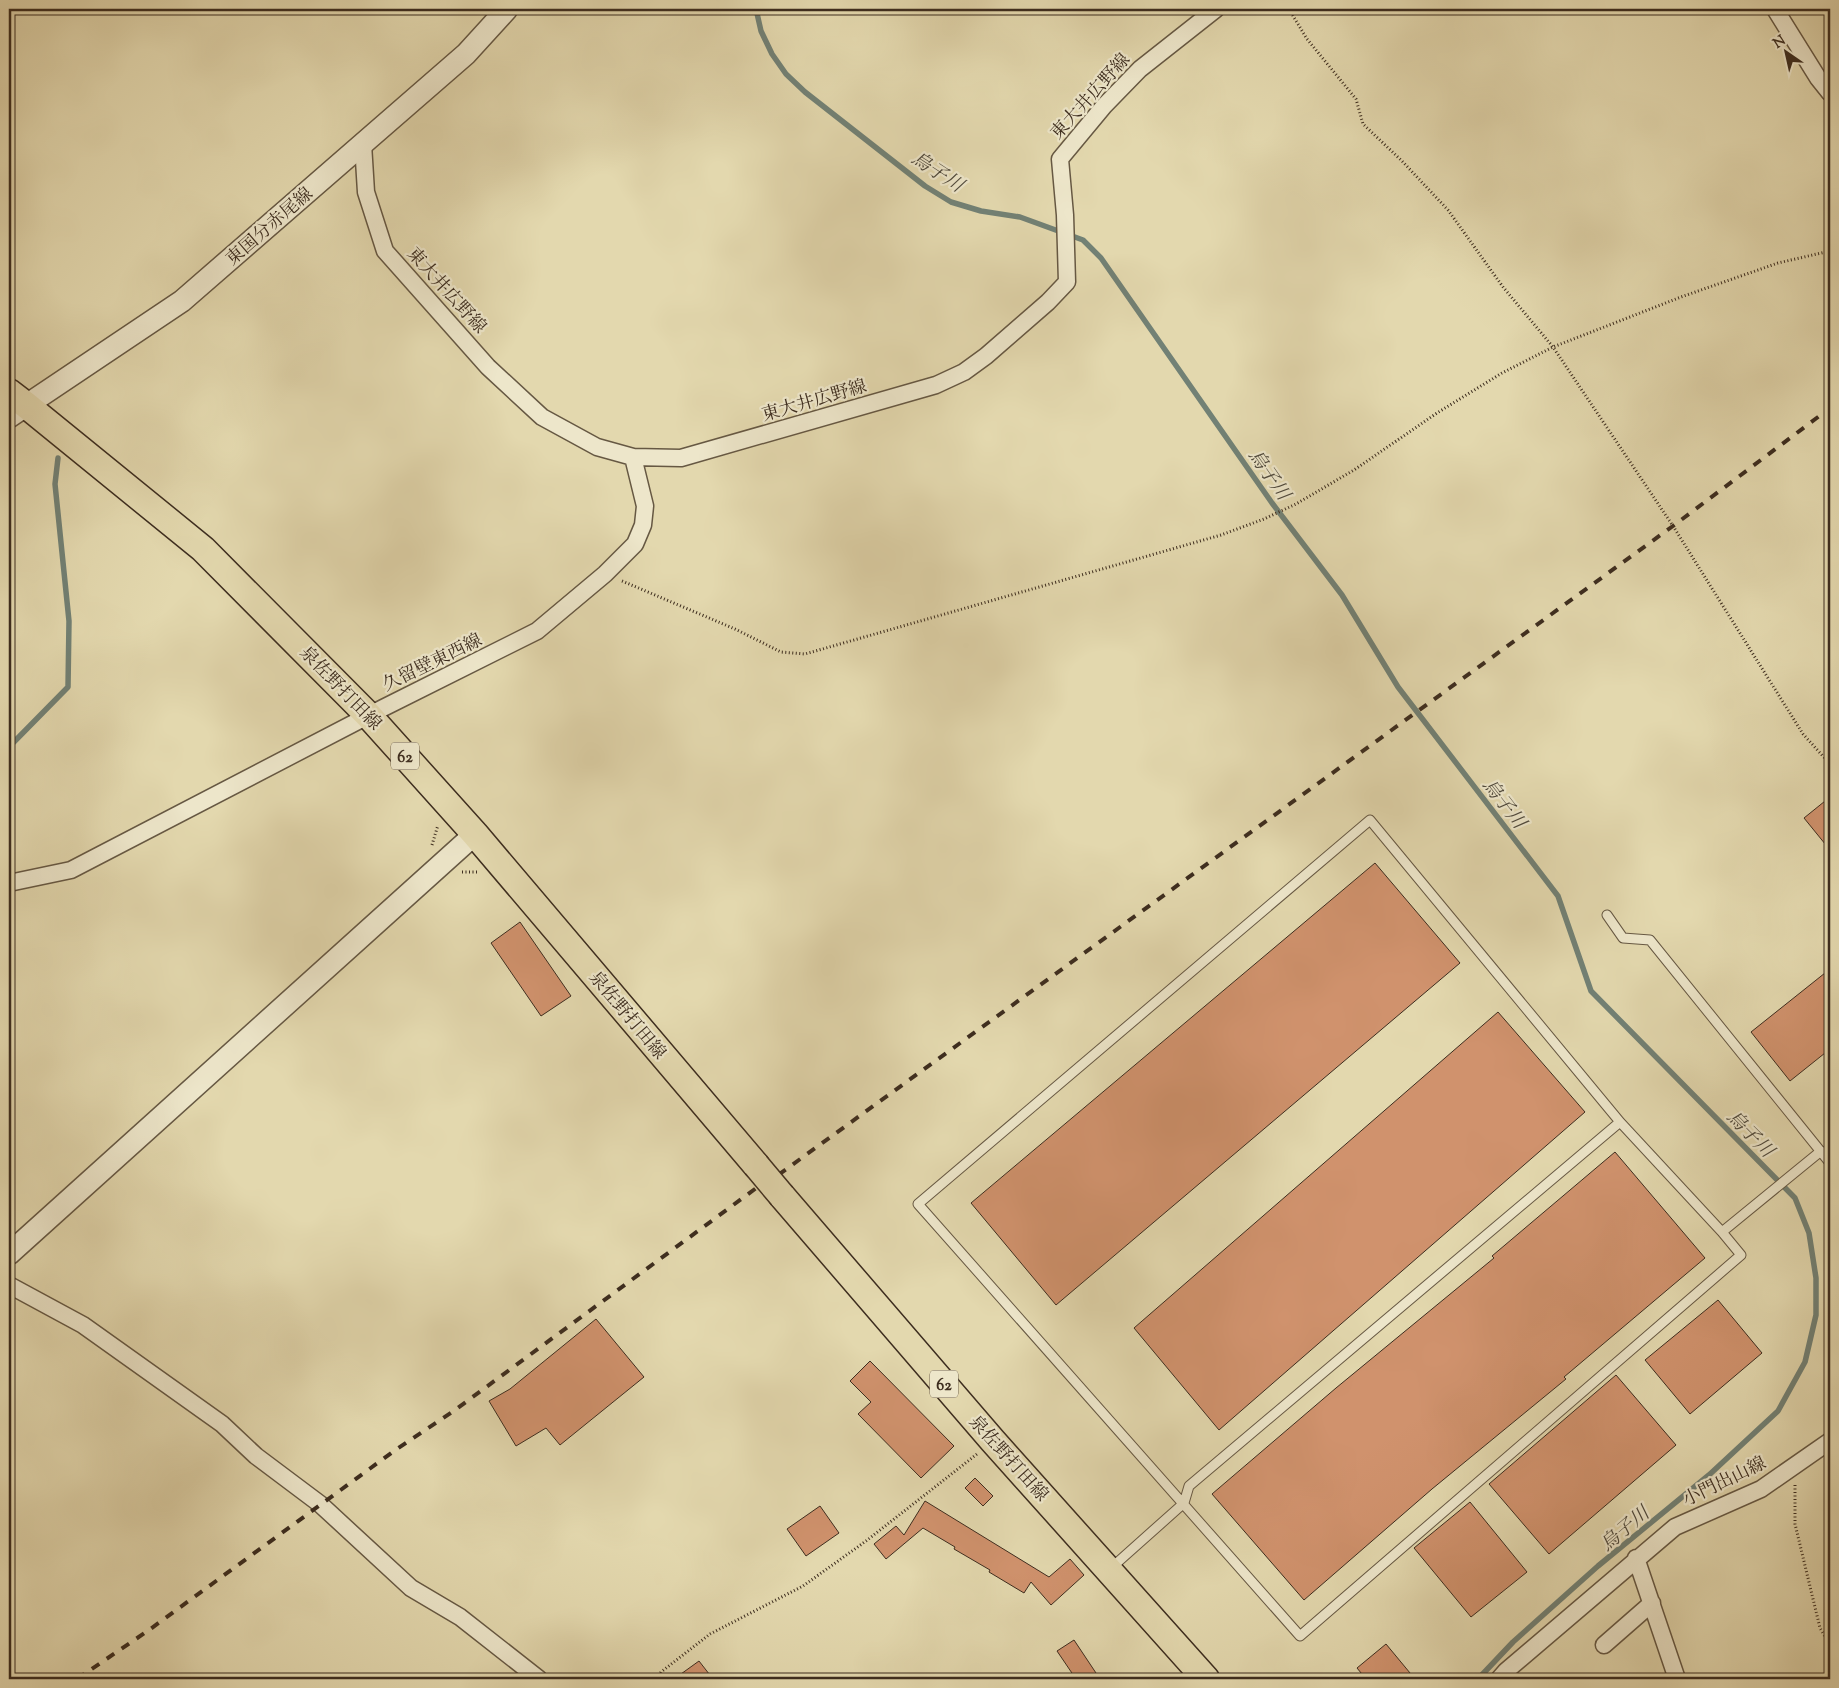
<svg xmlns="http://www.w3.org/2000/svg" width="1839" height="1688" font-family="'Sorts Mill Goudy','Noto Serif JP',serif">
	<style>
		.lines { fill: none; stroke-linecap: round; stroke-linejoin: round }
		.stream { stroke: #728175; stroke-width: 5.5 }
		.building { fill: #d0926d; stroke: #3d2d1f }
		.service-casing { stroke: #665843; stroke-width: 11 }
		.minor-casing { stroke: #665843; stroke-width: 19 }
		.tertiary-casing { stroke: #665843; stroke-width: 24 }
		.primary-casing { stroke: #3d2d1f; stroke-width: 29 }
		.path { stroke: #3d2d1f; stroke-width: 3; stroke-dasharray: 1 2.5; stroke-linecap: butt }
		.service { stroke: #ede6ca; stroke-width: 9 }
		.minor { stroke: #ede6ca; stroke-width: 16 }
		.tertiary { stroke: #ede6ca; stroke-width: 21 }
		.primary { stroke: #e3d8ae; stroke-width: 26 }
		.rail { stroke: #3d2d1f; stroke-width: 4; stroke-dasharray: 9 9; stroke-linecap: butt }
		.primary-bridge-casing { stroke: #3d2d1f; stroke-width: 29; stroke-linecap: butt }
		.primary-bridge { stroke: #e3d8ae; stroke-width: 26 }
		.labels { text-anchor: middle; stroke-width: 4.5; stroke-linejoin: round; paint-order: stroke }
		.shield { fill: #ede6ca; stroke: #726452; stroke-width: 1 }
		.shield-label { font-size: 16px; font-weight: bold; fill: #3d2d1f }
		.street-label { font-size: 18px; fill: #3d2d1f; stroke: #ede6ca }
		.water-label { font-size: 19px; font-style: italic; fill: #4f493c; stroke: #ede6ca }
	</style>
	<rect width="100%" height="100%" fill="#e3d8ae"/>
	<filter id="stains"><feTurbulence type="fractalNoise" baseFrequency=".004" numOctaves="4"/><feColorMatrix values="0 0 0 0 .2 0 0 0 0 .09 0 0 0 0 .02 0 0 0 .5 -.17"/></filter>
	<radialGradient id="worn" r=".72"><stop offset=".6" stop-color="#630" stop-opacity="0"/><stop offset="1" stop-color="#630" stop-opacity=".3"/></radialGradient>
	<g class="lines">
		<path class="stream" d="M756 9 761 31 772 54 786 74 805 92 925 186 951 202 981 211 1020 217 1083 240 1101 258 1272 503 1342 595 1398 687 1558 896 1591 991 1795 1198 1809 1233 1816 1278V1315L1805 1362 1778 1411 1709 1475 1598 1566 1513 1642 1478 1679
			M9 747 68 687 69 621 55 484 58 458"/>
	</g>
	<path class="building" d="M1830 797V850L1804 818Z
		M1375 863 1460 963 1056 1305 971 1203Z
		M520 922 571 996 541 1016 491 943Z
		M1830 969V1049L1790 1081 1751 1032Z
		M1498 1012 1585 1112 1219 1430 1134 1328Z
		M1615 1152 1705 1258 1564 1377 1566 1379 1432 1489 1304 1600 1212 1494 1336 1388 1494 1258 1492 1256Z
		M1718 1300 1762 1353 1690 1414 1645 1360Z
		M596 1319 644 1377 560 1445 546 1428 516 1446 489 1401 510 1389Z
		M870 1361 954 1446 921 1478 858 1414 871 1402 850 1381Z
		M1616 1375 1676 1445 1549 1554 1489 1484Z
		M975 1478 993 1496 983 1506 965 1488Z
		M925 1501 1049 1577 1070 1559 1084 1575 1051 1605 1031 1582 1024 1593 989 1572 990 1570 954 1549 955 1547 923 1528 886 1559 874 1544 896 1526 904 1535Z
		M1470 1502 1527 1572 1471 1617 1414 1548Z
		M820 1506 839 1533 806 1556 787 1529Z
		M1074 1640 1100 1679H1076L1057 1651Z
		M1386 1644 1415 1679H1366L1357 1668Z
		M699 1661 713 1679H674Z"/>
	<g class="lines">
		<defs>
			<path id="service" d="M1607 915 1623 938 1650 940 1830 1163
				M1620 1122 1370 820 918 1204 1300 1636 1741 1255 1722 1232
				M1110 1569 1184 1503 1189 1486 1620 1122 1722 1232 1821 1151"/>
			<path id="minor" d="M1775 9 1818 78 1830 93
				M363 144 366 192 385 251 488 367 542 417 597 447 633 457 681 458 936 385 964 372 986 356 1048 302 1067 282 1065 215 1060 159 1104 106 1140 69 1216 9
				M9 883 71 870 383 708 537 631 605 574 635 544 643 525 645 506 633 457
				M9 1285 83 1325 222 1424 256 1456 320 1504 411 1588 460 1617 539 1679
				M1636 1558 1677 1679
				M1604 1645 1652 1603
				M1499 1679 1506 1671 1675 1527 1761 1489 1830 1441"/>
			<path id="tertiary" d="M9 417 182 301 466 54 507 9
				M9 1254 475 834"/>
			<path id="primary" d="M9 392 26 405 203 549 369 716 475 834 756 1165
				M782 1196 993 1441 1206 1679"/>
		</defs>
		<use href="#service" class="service-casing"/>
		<use href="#minor" class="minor-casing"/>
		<use href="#tertiary" class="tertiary-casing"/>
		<use href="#primary" class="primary-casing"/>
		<path class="path" d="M1289 9 1307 39 1356 99 1363 124 1402 161 1448 210 1503 287 1553 347 1673 526 1803 734 1830 764
			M622 581 735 629 781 652 805 654 1221 535 1264 519 1296 504 1354 470 1437 413 1502 373 1553 347 1681 297 1778 263 1830 251
			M432 845 438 825
			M462 872H478
			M1795 1485V1524L1820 1628 1830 1645
			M657 1679 661 1672 710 1634 803 1586 866 1541 977 1454"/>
		<use href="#service" class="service"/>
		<use href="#minor" class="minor"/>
		<use href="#tertiary" class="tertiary"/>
		<use href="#primary" class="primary"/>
		<path class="rail" d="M77 1679 149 1630 394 1451 455 1410 759 1186 774 1178 1673 526 1830 408"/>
		<defs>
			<path id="primary-bridge" d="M756 1165 782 1196"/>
		</defs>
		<use href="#primary-bridge" class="primary-bridge-casing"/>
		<use href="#primary-bridge" class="primary-bridge"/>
	</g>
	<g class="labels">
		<g class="shield">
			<rect x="391" y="742.5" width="28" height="27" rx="4"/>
			<rect x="930" y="1370.5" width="28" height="27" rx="4"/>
		</g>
		<g class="shield-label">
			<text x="405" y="762">62</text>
			<text x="944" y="1390">62</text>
		</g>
		<g class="street-label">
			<text transform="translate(1090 96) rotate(-48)" y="6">東大井広野線</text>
			<text transform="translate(269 226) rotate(-41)" y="6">東国分赤尾線</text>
			<text transform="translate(447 290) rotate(48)" y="6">東大井広野線</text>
			<text transform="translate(814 400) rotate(-16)" y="6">東大井広野線</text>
			<text transform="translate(432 662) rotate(-26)" y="6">久留壁東西線</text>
			<text transform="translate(341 688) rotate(46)" y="6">泉佐野打田線</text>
			<text transform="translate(628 1015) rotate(50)" y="6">泉佐野打田線</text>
			<text transform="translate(1009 1458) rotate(48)" y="6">泉佐野打田線</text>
			<text transform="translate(1724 1481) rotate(-26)" y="6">小門出山線</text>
		</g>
		<g class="water-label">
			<text transform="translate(938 171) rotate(33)" y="7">烏子川</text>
			<text transform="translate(1270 474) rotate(55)" y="7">烏子川</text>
			<text transform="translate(1505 803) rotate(52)" y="7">烏子川</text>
			<text transform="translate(1751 1133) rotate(45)" y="7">烏子川</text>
			<text transform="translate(1624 1528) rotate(-40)" y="7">烏子川</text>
		</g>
	</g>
	<rect width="1839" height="1688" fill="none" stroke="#e3d8ae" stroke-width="30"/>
	<rect x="10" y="10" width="1819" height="1668" fill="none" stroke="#3d2d1f" stroke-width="2.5"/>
	<rect x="15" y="15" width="1809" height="1658" fill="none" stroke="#3d2d1f"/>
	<g transform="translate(1786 52) rotate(326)" stroke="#ede6ca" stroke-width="4" paint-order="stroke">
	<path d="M0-4L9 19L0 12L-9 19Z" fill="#3d2d1f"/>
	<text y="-8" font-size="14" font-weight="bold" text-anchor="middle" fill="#3d2d1f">N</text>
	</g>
	<rect width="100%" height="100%" filter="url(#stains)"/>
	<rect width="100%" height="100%" fill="url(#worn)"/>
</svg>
